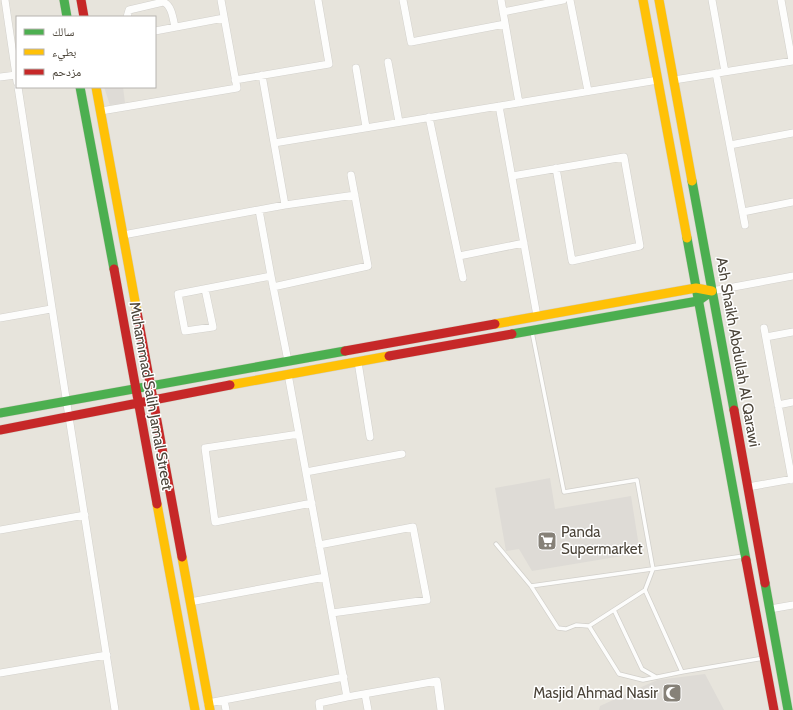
<svg xmlns="http://www.w3.org/2000/svg" width="793" height="710" font-family="Cabin,'Noto Naskh Arabic',sans-serif">
	<style>
		.residential { fill: #e7e4dc; fill-rule: evenodd }
		.building { fill: #dedbd6 }
		.lines { fill: none; stroke-linecap: round; stroke-linejoin: round }
		.lane-casing { stroke: #d2d0cb; stroke-width: 5 }
		.street-casing { stroke: #d2d0cb; stroke-width: 8 }
		.fast-casing { stroke: #d3cfc5; stroke-width: 10 }
		.slow-casing { stroke: #d3cfc5; stroke-width: 10 }
		.jam-casing { stroke: #d3cfc5; stroke-width: 10 }
		.lane { stroke: #fdfdfc; stroke-width: 3.5 }
		.street { stroke: #fdfdfc; stroke-width: 7 }
		.fast { stroke: #4caf50; stroke-width: 9 }
		.slow { stroke: #ffc107; stroke-width: 9 }
		.jam { stroke: #c62828; stroke-width: 9 }
		.labels { text-anchor: middle; stroke-width: 3; stroke-linejoin: round; paint-order: stroke }
		.street-label { font-size: 15px; fill: #4b4439; stroke: #fff }
		.poi-label { font-size: 15px; fill: #4b4439; stroke: #fff; text-anchor: start }
	</style>
	<rect width="100%" height="100%" fill="#f4f2ee"/>
	<path class="residential" d="M0 0H793V710H0ZM17 17H155V87H17Z"/>
	<path class="building" d="M104 87H123L125 103 110 105Z
		M550 478 555 509 631 496 640 553 532 571 519 549 506 551 495 488Z
		M705 674 724 710H599L600 706 657 680Z"/>
	<g class="lines">
		<defs>
			<path id="lane" d="M532 332 564 492 637 480 653 569 645 590 682 672 764 658
				M496 544 531 586 744 556
				M531 586 558 628 566 629 576 625 589 626
				M645 590 589 626 619 674 643 680 682 672
				M614 610 642 669 656 677"/>
			<path id="street" d="M5 0 17 82
				M403 0 411 42 505 24
				M501 0 519 103
				M570 0 588 91
				M712 0 725 72
				M781 0 792 61
				M503 12 563 0
				M127 17 129 10 163 2C172 5 173 19 175 27
				M155 31 224 18
				M388 62 399 122
				M356 68 366 127
				M716 73 745 225
				M262 75 285 205
				M0 77 16 75
				M235 80 329 64 318 0
				M674 80 793 61
				M18 87C49 295 83 502 115 710
				M499 106 537 316
				M101 111 237 88 221 0
				M429 117 463 278
				M274 143 658 80
				M730 145 793 133
				M512 176 624 157 640 246 572 261 556 168
				M259 210 271 276 288 361
				M743 212 793 202
				M123 235 285 205 355 195
				M459 256 524 243
				M273 287 368 266 351 175
				M205 289 213 327 185 331 178 294 271 276
				M712 291 793 276
				M0 318 51 309
				M764 328 792 480
				M766 337 793 332
				M358 362 370 437
				M288 374 347 697
				M778 405 793 402
				M299 434 205 448 215 522 312 503
				M306 472 402 454
				M748 487 793 479
				M0 530 85 515
				M319 545 413 527 427 600 332 613
				M190 602 325 577
				M770 609 793 605
				M0 673 107 655
				M365 694 368 710
				M224 700 226 710
				M208 703 344 677
				M320 710 319 703 347 697 437 681 441 710"/>
			<path id="fast" d="M64 0 67 17
				M80 87 114 269
				M692 181 734 410
				M687 238 746 560
				M512 334 698 301 712 291
				M0 413 345 351
				M765 583 788 710"/>
			<path id="slow" d="M643 0 687 238
				M659 0 692 181
				M96 87 137 312
				M495 324 696 288 712 291
				M230 385 389 356
				M157 504 195 710
				M182 557 210 710"/>
			<path id="jam" d="M81 0 84 17
				M114 269 157 504
				M137 312 182 557
				M345 351 495 324
				M389 356 512 334
				M734 410 765 583
				M0 430 230 385
				M746 560 774 710"/>
		</defs>
		<use href="#lane" class="lane-casing"/>
		<use href="#street" class="street-casing"/>
		<use href="#fast" class="fast-casing"/>
		<use href="#slow" class="slow-casing"/>
		<use href="#jam" class="jam-casing"/>
		<use href="#lane" class="lane"/>
		<use href="#street" class="street"/>
		<use href="#fast" class="fast"/>
		<use href="#slow" class="slow"/>
		<use href="#jam" class="jam"/>
	</g>
	<defs>
		<symbol id="supermarket-square" viewBox="-11 -11 22 22"><rect x="-9" y="-9" width="18" height="18" rx="4" fill="#868178" stroke="#fff"/><path d="M-6-5.5h2.5l.6 2H6L4.5 2H-2.5L-4.4-4H-6ZM-1.5 3.2a1.3 1.3 0 1 0 .1 0ZM3 3.2a1.3 1.3 0 1 0 .1 0Z" fill="#fff"/></symbol>
		<symbol id="mosque-square" viewBox="-11 -11 22 22"><rect x="-9" y="-9" width="18" height="18" rx="4" fill="#868178" stroke="#fff"/><path d="M3.5-4.9A6 6 0 1 0 3.5 4.9A5 5 0 1 1 3.5-4.9Z" fill="#fff"/></symbol>
	</defs>
	<g fill-rule="evenodd">
		<use href="#supermarket-square" x="536" y="530" width="22" height="22"/>
		<use href="#mosque-square" x="661" y="682" width="22" height="22"/>
	</g>
	<g class="labels">
		<g class="street-label">
			<text transform="translate(738 352) rotate(80)" y="5">Ash Shaikh Abdullah Al Qarawi</text>
			<text transform="translate(151 396) rotate(80)" y="5">Muhammad Salih Jamal Street</text>
		</g>
		<g class="poi-label">
			<text x="561" y="537">Panda<tspan x="561" dy="17">Supermarket</tspan></text>
			<text x="658" y="698" text-anchor="end">Masjid Ahmad Nasir</text>
		</g>
	</g>
	<rect x="16" y="16" width="140" height="72" fill="#ffffff" stroke="#b7b4b0"/>
	<rect x="24" y="29" width="20" height="6" fill="#4caf50" stroke="#b7b4b0"/>
	<text x="52" y="36" font-size="12" fill="#4b4439">سالك</text>
	<rect x="24" y="49" width="20" height="6" fill="#ffc107" stroke="#b7b4b0"/>
	<text x="52" y="56" font-size="12" fill="#4b4439">بطيء</text>
	<rect x="24" y="69" width="20" height="6" fill="#c62828" stroke="#b7b4b0"/>
	<text x="52" y="76" font-size="12" fill="#4b4439">مزدحم</text>
</svg>
